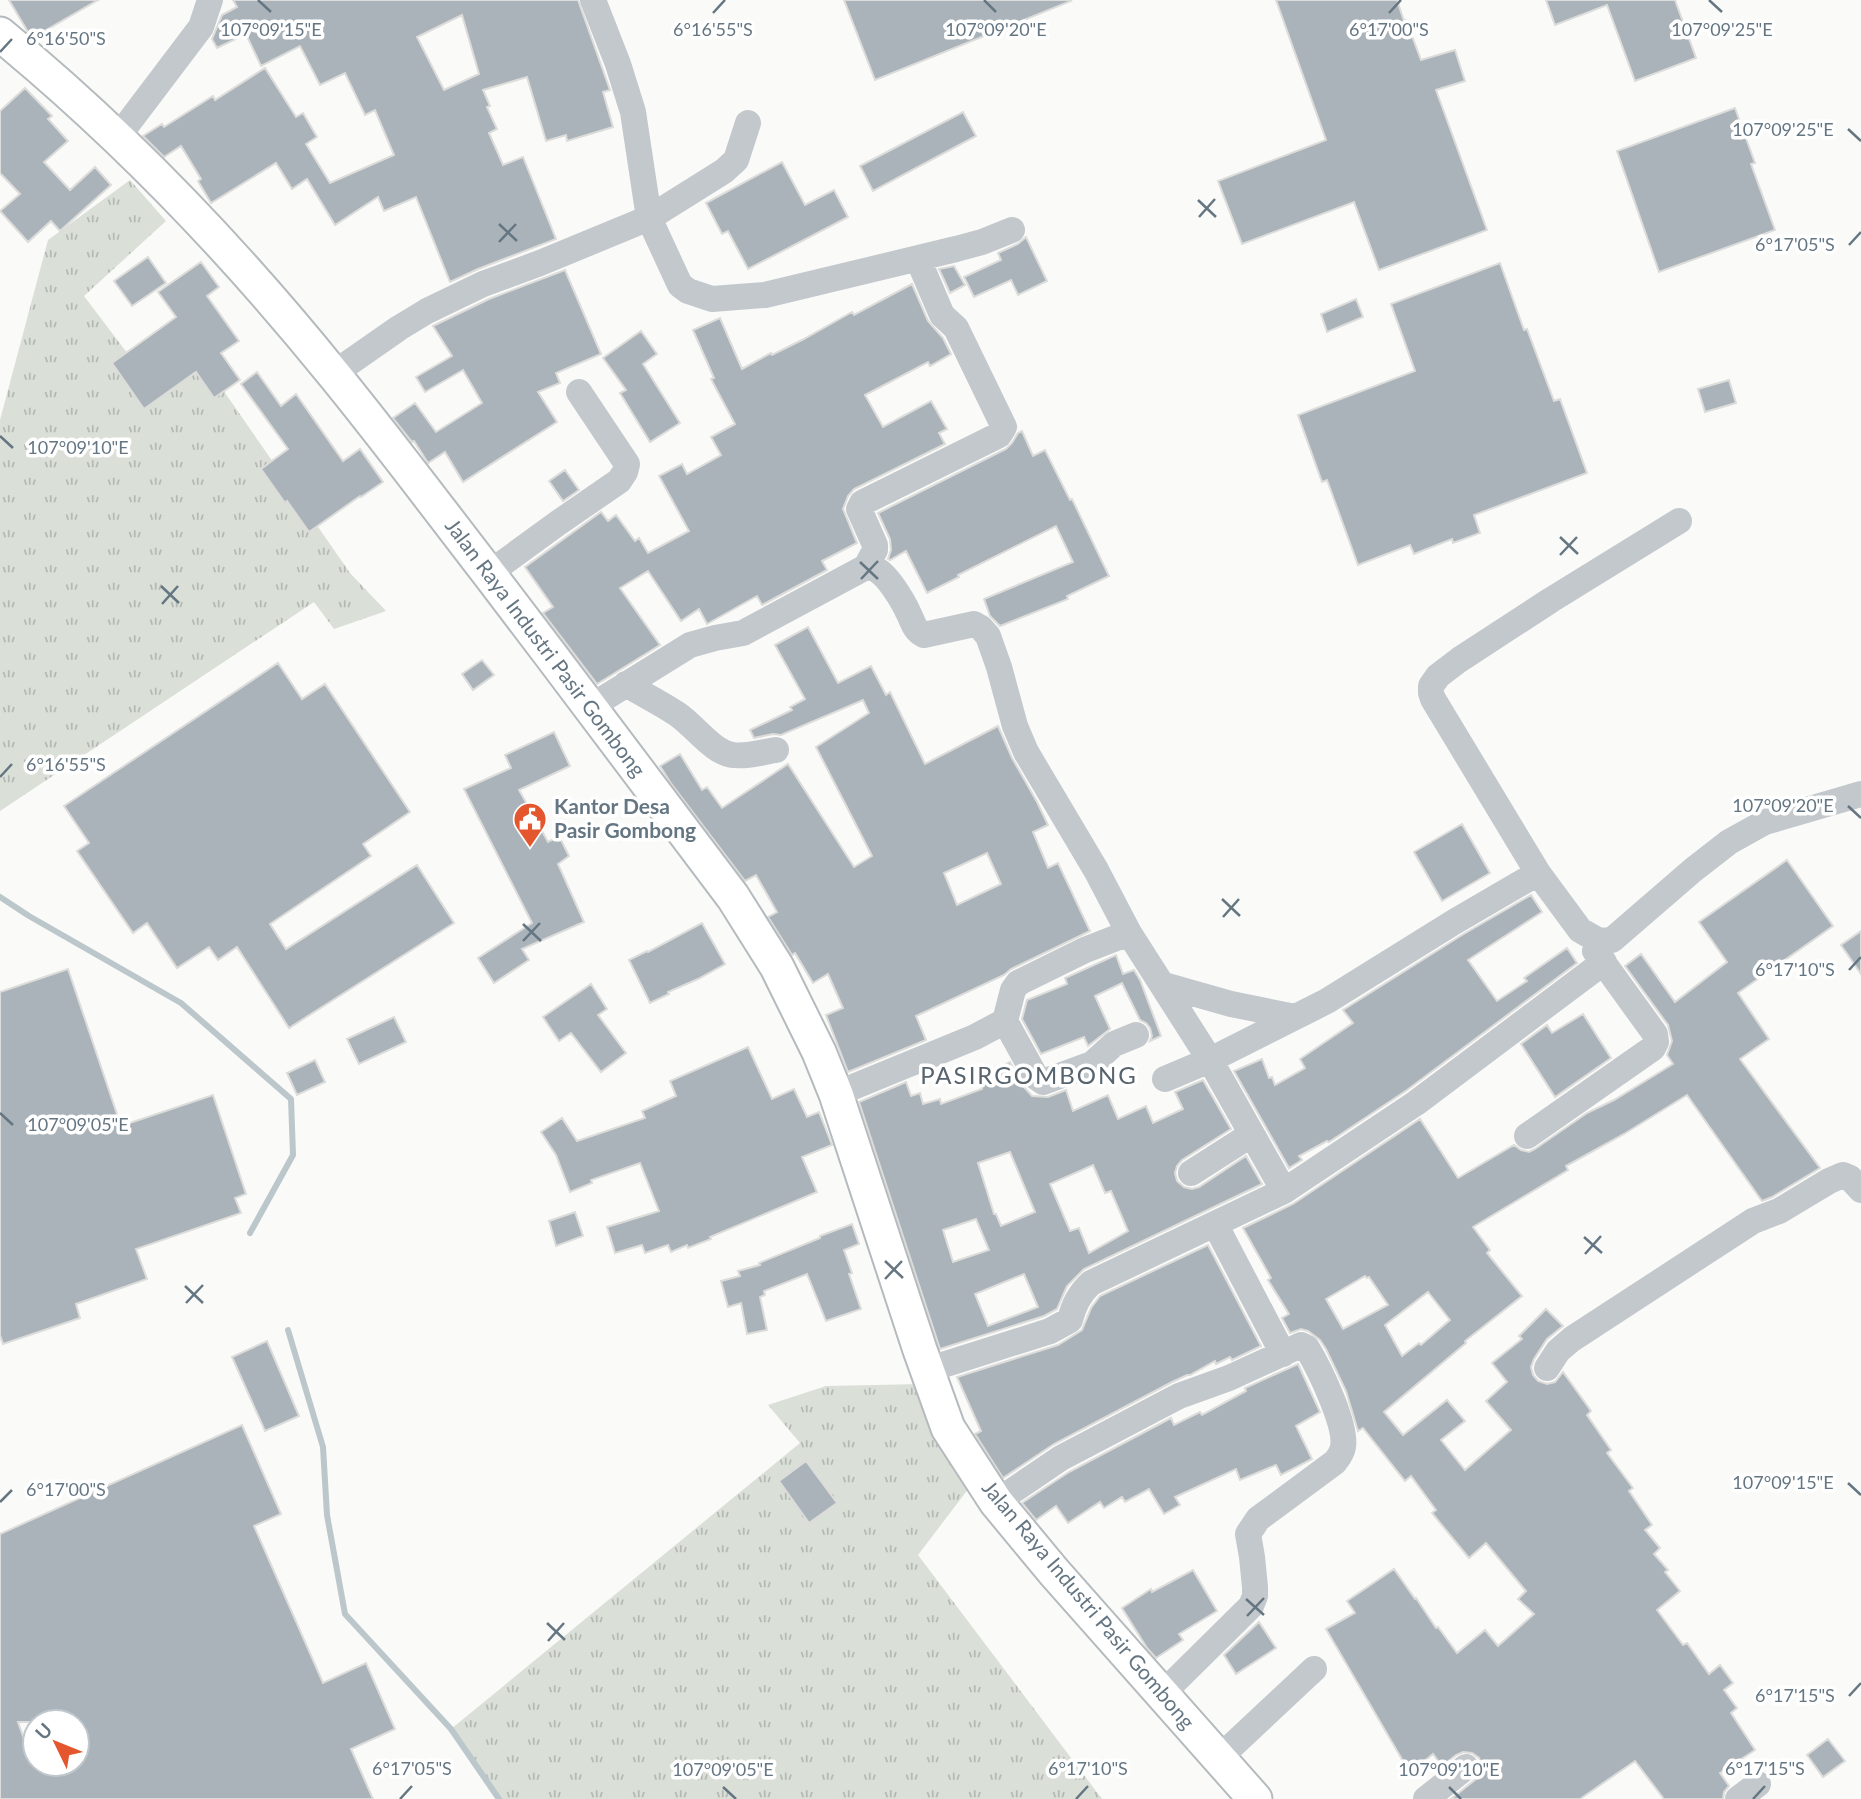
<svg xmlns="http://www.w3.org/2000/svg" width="1861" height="1799" font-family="Lato,sans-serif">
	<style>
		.grass { fill: url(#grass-tufts) }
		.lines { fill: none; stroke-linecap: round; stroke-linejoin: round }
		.stream { stroke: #bbc7cb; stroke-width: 6 }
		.building { fill: #aab3b9; stroke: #dcdcda; stroke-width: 2; fill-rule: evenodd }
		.major-casing { stroke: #b5babe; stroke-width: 37 }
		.minor { stroke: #c3c8cc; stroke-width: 26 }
		.major { stroke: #fff; stroke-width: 33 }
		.ticks { fill: none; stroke: #657683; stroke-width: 2.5 }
		.labels { text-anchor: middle; stroke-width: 7; stroke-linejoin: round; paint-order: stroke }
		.street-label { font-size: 21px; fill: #657683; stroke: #fff }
		.poi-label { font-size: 21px; font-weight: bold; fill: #657683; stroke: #fff; text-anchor: start }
		.quarter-label { font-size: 24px; letter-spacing: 2px; fill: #57646e; stroke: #fff }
		.ticks-label { font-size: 18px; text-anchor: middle; fill: #657683; stroke: #fff; stroke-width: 7; stroke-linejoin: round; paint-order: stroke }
	</style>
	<defs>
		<pattern id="grass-tufts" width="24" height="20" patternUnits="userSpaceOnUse" patternTransform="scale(1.75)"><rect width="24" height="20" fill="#dadfd7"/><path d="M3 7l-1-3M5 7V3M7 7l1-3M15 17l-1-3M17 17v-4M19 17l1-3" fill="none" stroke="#b4b9b4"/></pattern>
	</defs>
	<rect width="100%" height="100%" fill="#fafaf8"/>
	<path class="grass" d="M130 180 166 221 84 296 159 395 207 367 350 573 386 611 334 629 314 602 0 811V420L48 240Z
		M923 1384 969 1488 918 1555 1102 1799H499L451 1729 800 1443 768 1405 826 1386Z"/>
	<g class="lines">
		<path class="stream" d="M0 897 29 916 181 1003 291 1099 293 1155 250 1233
			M288 1330 323 1447 327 1515 345 1614 451 1729 499 1799"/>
	</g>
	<path class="building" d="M9 0H98L34 37 28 32Z
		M233 0H578L610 90 603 92 613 127 567 141 566 135 546 141 527 77 483 90 490 106 487 107 497 129 489 133 503 165 523 157 556 239 478 269 450 282 416 197 384 211 378 197 335 225 307 179 292 189 276 163 211 203 198 181 201 179 181 146 164 157 143 136 162 124 164 127 213 96 215 100 265 68 296 117 303 113 317 137 306 144 330 183 394 155 375 110 365 115 345 73 320 85 300 46 261 66 246 34 217 48 212 39 222 15 237 7ZM462 15 479 74 444 90 417 37Z
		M844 0H1070L1071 1 875 80Z
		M1276 0H1397L1404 21 1406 20 1421 60 1455 50 1465 81 1436 90 1487 230 1379 270 1354 202 1242 244 1218 181 1326 140Z
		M1546 0H1675L1696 58 1635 81 1607 5 1555 25Z
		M25 88 52 116 48 119 68 141 44 162 70 190 95 167 111 185 60 231 51 221 28 242 0 211 20 194 0 173V111Z
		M1735 108 1755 163 1751 164 1775 230 1659 272 1617 151Z
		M963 112 976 136 873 191 860 166Z
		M782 162 805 205 834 190 848 217 748 269 728 231 722 234 706 203Z
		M1026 237 1047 281 1018 295 1011 280 974 297 964 277 1001 260 998 253 1018 244Z
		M148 257 166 283 132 306 114 281Z
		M201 262 219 287 207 296 239 341 221 353 240 380 214 398 196 372 144 409 112 363 176 317 158 292Z
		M1500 263 1524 330 1527 329 1554 401 1560 399 1587 473 1474 515 1480 533 1453 543 1452 539 1414 554 1410 545 1358 565 1327 480 1322 482 1298 415 1415 371 1391 304Z
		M954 266 965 285 950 293 939 269Z
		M565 270 601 354 556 373 560 383 538 392 557 422 463 482 445 452 428 463 414 441 412 442 393 418 415 403 436 432 482 403 463 370 425 392 416 377 452 356 433 326 489 299Z
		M912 284 928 321 943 338 951 354 930 366 928 362 865 395 883 427 931 401 947 429 939 433 945 444 854 489 848 496 843 509 857 543 822 561 827 570 762 605 757 596 707 624 699 609 681 621 648 571 620 588 660 645 597 684 543 613 553 607 525 567 601 512 608 521 616 515 635 541 639 538 648 553 689 531 659 476 682 464 687 474 721 455 711 437 735 424 711 379 714 378 693 330 720 318 742 369 771 353 772 355 802 340 852 312 854 315Z
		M1356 299 1363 317 1327 332 1321 314Z
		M641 331 657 354 643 364 680 423 650 442 620 393 626 390 603 358Z
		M257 372 281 406 296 394 343 461 360 449 383 482 361 497 360 496 309 532 287 501 285 503 261 469 288 449 241 384Z
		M1729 380 1736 403 1705 412 1698 389Z
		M1022 431 1033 456 1045 450 1070 500 1072 499 1109 576 1067 596 1068 599 1000 626 990 616 984 599 1073 562 1056 526 958 575 959 577 927 593 906 551 890 560 888 559 891 550 890 539 878 513 1006 449 1012 443 1018 433Z
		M565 470 579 490 563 501 549 481Z
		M808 627 838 683 871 666 886 695 890 692 925 764 998 726 1012 758 1037 802 1048 825 1033 832 1048 868 1058 863 1090 931 1011 969 1004 975 916 1016 926 1040 848 1072 826 1015 843 1008 828 974 813 983 795 953 792 955 768 917 777 912 756 875 745 881 670 782 660 766 680 754 702 790 707 787 722 808 788 764 854 867 872 856 816 747 869 713 863 700 781 735 773 734 754 738 750 730 792 710 790 707 805 699 775 645ZM987 853 1001 884 957 905 944 873Z
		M482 660 494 675 473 690 462 674Z
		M278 663 302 699 325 684 410 812 363 844 371 856 270 924 286 949 417 865 454 923 289 1028 237 947 218 960 209 947 177 968 147 923 133 933 77 851 89 843 64 806Z
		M554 732 570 766 519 790 548 842 559 836 569 856 558 864 584 922 522 949 529 960 494 983 478 958 532 923 464 789 511 768 505 755Z
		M1462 824 1490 873 1442 901 1414 852Z
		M1787 860 1833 926 1738 993 1769 1039 1740 1059 1820 1168 1772 1197 1762 1201 1687 1095 1624 1134 1566 1166 1568 1170 1473 1227 1490 1250 1487 1253 1522 1296 1465 1341 1466 1343 1384 1412 1403 1435 1447 1400 1465 1421 1441 1440 1465 1470 1511 1430 1486 1401 1507 1382 1492 1363 1522 1339 1519 1336 1546 1309 1563 1326 1547 1339 1534 1359 1531 1367 1533 1375 1538 1381 1547 1384 1555 1382 1563 1372 1591 1411 1587 1415 1611 1450 1607 1453 1633 1488 1629 1491 1652 1525 1645 1530 1660 1548 1654 1554 1668 1570 1665 1572 1680 1591 1657 1610 1683 1645 1687 1643 1709 1674 1720 1665 1733 1683 1724 1690 1737 1708 1731 1713 1755 1750 1720 1773 1729 1786 1724 1792 1723 1799H1664L1635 1761 1580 1799H1451L1476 1779 1480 1773 1482 1765 1479 1758 1472 1753 1463 1752 1456 1755 1442 1766 1433 1754 1410 1773 1326 1629 1355 1613 1347 1601 1394 1569 1415 1599 1416 1598 1436 1628 1438 1627 1457 1653 1485 1630 1498 1646 1534 1614 1518 1599 1526 1591 1486 1543 1469 1558 1432 1513 1436 1510 1411 1476 1405 1481 1363 1428 1358 1431 1346 1391 1326 1349 1320 1340 1308 1331 1301 1329 1290 1333 1282 1318 1289 1314 1268 1280 1271 1278 1243 1228 1293 1204 1420 1119 1458 1178 1514 1145 1521 1150 1529 1152 1535 1149 1587 1113 1614 1100 1673 1064 1667 1055 1672 1041 1668 1025 1625 966 1641 954 1675 1002 1727 962 1699 922ZM1365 1276 1367 1278 1369 1277 1388 1305 1343 1329 1326 1299ZM1428 1292 1450 1320 1421 1345 1419 1343 1402 1356 1385 1325Z
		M1531 895 1542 912 1468 960 1497 1001 1527 981 1524 978 1567 948 1577 963 1407 1090 1329 1142 1327 1141 1299 1156 1302 1160 1289 1168 1234 1071 1262 1059 1269 1078 1272 1077 1275 1085 1305 1068 1300 1059 1353 1023 1343 1010 1462 935Z
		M702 923 725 964 698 979 668 992 669 994 650 1003 629 960 647 951 648 952Z
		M1861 931V974L1841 945Z
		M1116 955 1123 974 1134 970 1140 980 1161 1036 1150 1041 1152 1036 1150 1028 1146 1023 1140 1020 1122 983 1095 996 1110 1029 1088 1046 1084 1037 1041 1054 1022 1019 1027 1000 1067 984 1065 978Z
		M68 969 121 1126 213 1095 246 1194 235 1198 241 1213 136 1249 147 1279 76 1304 80 1318 3 1344 0 1335V992Z
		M591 984 607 1009 598 1015 626 1053 601 1072 571 1033 559 1041 543 1017Z
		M1583 1014 1611 1058 1555 1097 1521 1044 1547 1025 1552 1033Z
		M394 1017 406 1042 359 1064 347 1039Z
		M748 1047 772 1099 794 1089 807 1117 819 1112 832 1145 802 1157 817 1192 710 1237 711 1239 688 1248 687 1245 671 1252 668 1245 645 1253 642 1245 615 1253 607 1227 659 1211 640 1163 591 1180 592 1183 570 1192 556 1155 541 1132 562 1118 577 1141 645 1118 642 1111 676 1096 670 1081Z
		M315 1060 325 1082 297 1095 287 1073Z
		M1010 1062 1022 1085 1032 1096 1048 1097 1066 1090 1073 1111 1108 1095 1118 1119 1146 1106 1153 1123 1183 1109 1175 1092 1203 1080 1231 1129 1182 1160 1177 1166 1175 1173 1177 1181 1184 1187 1192 1189 1199 1187 1246 1156 1262 1184 1084 1269 1067 1286 1057 1309 1044 1316 940 1349 859 1102 906 1082 911 1096 920 1093 923 1104 940 1099 941 1104 982 1089 978 1077ZM1010 1152 1035 1212 1001 1226 996 1214H994L978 1163ZM1093 1165 1105 1193 1111 1191 1128 1231 1089 1253 1079 1228 1070 1231 1050 1184ZM976 1219 989 1250 953 1262 943 1230ZM1024 1274 1038 1307 988 1326 975 1294Z
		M575 1212 583 1236 556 1246 549 1221Z
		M852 1224 859 1244 844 1250 852 1273 849 1274 861 1309 826 1321 807 1274 764 1291 765 1295 760 1297 767 1330 747 1334 741 1303 728 1307 721 1281 740 1276 738 1271 760 1265 759 1263 820 1238V1236Z
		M1208 1245 1261 1346 1232 1360 1230 1357 1216 1364 1215 1361 1190 1375H1187L1172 1382 1054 1444 1003 1478 975 1434 981 1431 957 1377 1058 1345 1082 1330 1091 1308 1100 1296Z
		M267 1341 299 1416 265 1431 232 1357Z
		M1298 1364 1320 1412 1296 1426 1312 1459 1281 1475 1276 1465 1240 1480 1236 1469 1175 1497 1180 1505 1164 1514 1149 1489 1125 1502 1122 1497 1104 1508 1100 1502 1068 1523 1056 1506 1036 1520 1022 1503 1069 1472 1171 1418 1174 1425 1200 1412 1202 1415 1246 1391 1245 1388Z
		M242 1425 281 1514 254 1526 323 1683 366 1663 395 1729 351 1749 373 1799H0V1534ZM18 1722H77V1764H33Z
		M806 1461 837 1503 809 1523 779 1481Z
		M1193 1570 1217 1611 1179 1634 1183 1640 1156 1658 1147 1648 1122 1608 1151 1589 1152 1592Z
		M1259 1622 1276 1648 1236 1674 1224 1655Z
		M1828 1739 1845 1761 1823 1777 1807 1755Z"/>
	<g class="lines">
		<defs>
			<path id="major" d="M0 34C123 135 235 252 335 376 388 441 438 508 489 574 571 681 651 789 733 897L777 967 819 1052 836 1094 920 1350 948 1428 996 1502 1054 1572 1255 1799"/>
		</defs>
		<use href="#major" class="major-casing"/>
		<path class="minor" d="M593 0 618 64 633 112 649 218 680 285 688 291 712 299 765 295 956 249 982 242 1012 230
			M117 138 201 27 210 0
			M333 374 399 328 427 311 483 284 540 263 649 218 724 171 736 160 748 123
			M866 567 875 550V545L859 509 862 503 999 435 1004 427 956 328 942 315 918 259
			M488 574 558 523 619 481 625 472 627 464 579 392
			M626 684C642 694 661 703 677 714 694 725 713 753 733 755 747 757 762 752 776 750
			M590 707 690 645 715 638 743 633 866 567C869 568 875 568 877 570 888 576 903 601 908 612 913 622 914 630 924 635L974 624 981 628 988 636 999 667 1015 726 1026 752 1096 870 1129 933 1210 1060 1284 1191 1416 1103 1604 962
			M1538 873 1433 699 1431 693V686L1438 676 1459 660 1551 600 1679 521
			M1164 985 1231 1004 1295 1017
			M1005 1021 1036 1077 1043 1082 1092 1064 1114 1044 1136 1035
			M1165 1079 1210 1060 1327 1001 1454 922 1538 873 1580 930 1599 941 1612 940 1693 870 1729 842 1765 822 1861 794
			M836 1094 975 1037 1005 1021 1013 990 1018 983 1085 950 1129 933
			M1527 1136 1653 1048 1656 1042 1655 1034 1595 951 1596 949
			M1191 1173 1252 1134
			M1215 1224 1283 1354
			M1547 1368 1558 1351 1572 1339 1753 1221 1779 1211 1829 1181 1843 1175 1850 1178 1861 1190
			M927 1370 1050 1331 1070 1320C1074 1305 1079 1294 1091 1283L1284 1191
			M996 1502 1061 1458 1179 1396 1229 1378 1301 1345 1307 1348C1319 1368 1347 1425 1343 1447 1342 1453 1339 1457 1335 1462L1258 1519 1248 1534 1252 1557 1255 1587V1596L1251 1606 1162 1694
			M1219 1758 1314 1669
			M1426 1799 1466 1767
			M1738 1799 1758 1784"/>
		<use href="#major" class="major"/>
	</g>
	<path class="ticks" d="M258 0 271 12M984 0 996 12M1709 0 1722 12M713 13 725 0M1389 13 1401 0M0 52 12 39M1848 129 1861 141M1198 200 1216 217M1199 217 1215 199M499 224 517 241M499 242 516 224M1849 245 1861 232M0 436 13 448M1560 537 1578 554M1560 555 1577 537M860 562 878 579M861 579 878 561M161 586 179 603M162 604 178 586M0 777 12 764M1848 806 1861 818M1222 899 1240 916M1223 917 1239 899M523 924 541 941M523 941 540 923M1849 970 1861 957M0 1113 13 1125M1584 1237 1602 1253M1585 1254 1601 1236M885 1261 903 1278M885 1279 902 1261M185 1286 203 1303M186 1303 203 1285M1848 1483 1861 1495M0 1502 12 1490M1246 1599 1264 1615M1247 1616 1264 1598M547 1623 565 1640M548 1641 564 1623M1849 1696 1861 1683M723 1787 736 1799M1449 1787 1461 1799M400 1799 412 1786M1076 1799 1088 1786M1753 1799 1765 1786"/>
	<defs>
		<symbol id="civic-pin" viewBox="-11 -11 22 30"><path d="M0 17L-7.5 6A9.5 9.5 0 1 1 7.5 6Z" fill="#e4572e" stroke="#fff"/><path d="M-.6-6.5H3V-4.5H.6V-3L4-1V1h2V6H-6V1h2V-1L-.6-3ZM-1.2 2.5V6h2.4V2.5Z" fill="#fff"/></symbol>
	</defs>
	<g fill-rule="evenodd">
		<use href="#civic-pin" x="511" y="800" width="38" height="52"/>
	</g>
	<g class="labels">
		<g class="street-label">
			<text transform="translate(545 648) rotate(53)" y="7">Jalan Raya Industri Pasir Gombong</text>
			<text transform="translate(1088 1605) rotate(50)" y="7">Jalan Raya Industri Pasir Gombong</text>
		</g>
		<g class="poi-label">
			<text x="554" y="814">Kantor Desa<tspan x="554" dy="24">Pasir Gombong</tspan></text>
		</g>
		<g class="quarter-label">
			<text x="1029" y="1084">PASIRGOMBONG</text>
		</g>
	</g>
	<g class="ticks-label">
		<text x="271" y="36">107°09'15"E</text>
		<text x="996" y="36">107°09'20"E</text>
		<text x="1722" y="36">107°09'25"E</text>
		<text x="713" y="36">6°16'55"S</text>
		<text x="1389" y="36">6°17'00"S</text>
		<text x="66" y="45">6°16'50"S</text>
		<text x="1783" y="136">107°09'25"E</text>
		<text x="1795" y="251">6°17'05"S</text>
		<text x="78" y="454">107°09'10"E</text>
		<text x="66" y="771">6°16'55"S</text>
		<text x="1783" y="812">107°09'20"E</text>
		<text x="1795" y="976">6°17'10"S</text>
		<text x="78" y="1131">107°09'05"E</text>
		<text x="1783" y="1489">107°09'15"E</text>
		<text x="66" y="1496">6°17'00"S</text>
		<text x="1795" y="1702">6°17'15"S</text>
		<text x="412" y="1775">6°17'05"S</text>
		<text x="1088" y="1775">6°17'10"S</text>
		<text x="1765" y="1775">6°17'15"S</text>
		<text x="723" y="1776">107°09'05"E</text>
		<text x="1449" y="1776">107°09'10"E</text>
	</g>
	<g transform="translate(56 1743) rotate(313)"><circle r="33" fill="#ffffff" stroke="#c1c8cd" stroke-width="2"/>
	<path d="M0-5L12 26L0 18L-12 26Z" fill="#e4572e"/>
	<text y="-10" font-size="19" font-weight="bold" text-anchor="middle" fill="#657683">U</text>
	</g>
</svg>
